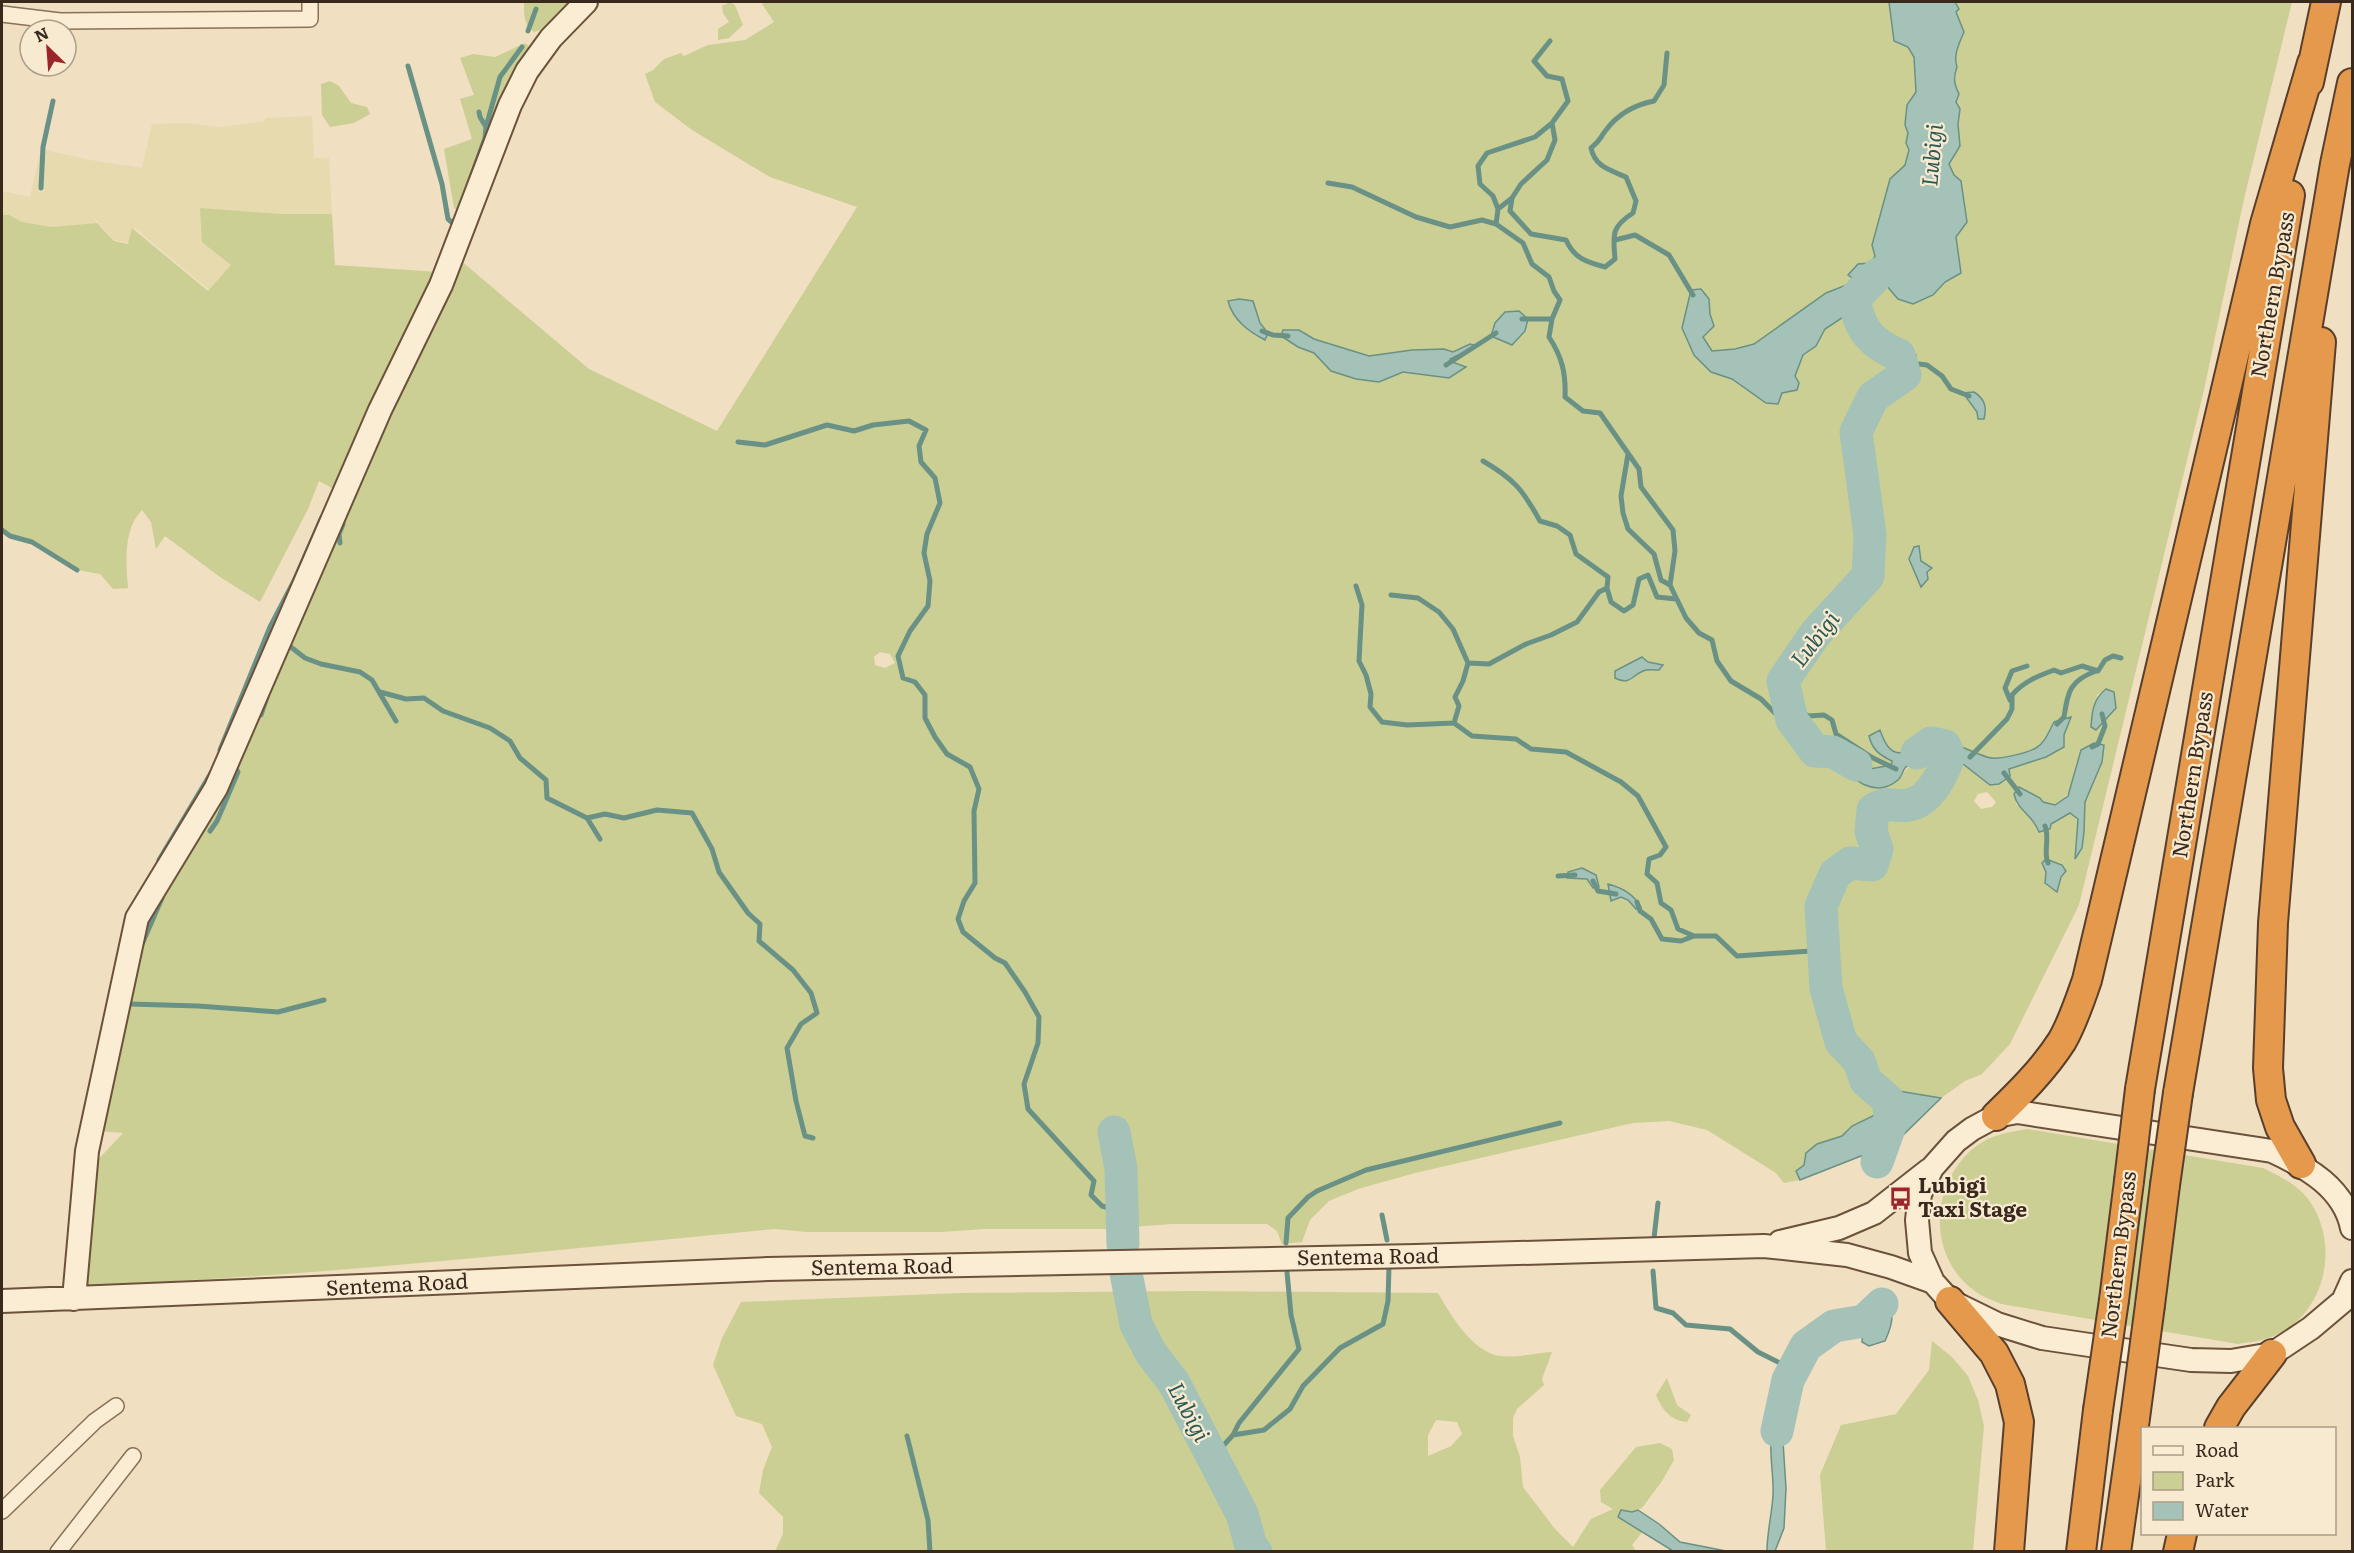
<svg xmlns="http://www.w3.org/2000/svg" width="2354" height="1553" font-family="Literata,serif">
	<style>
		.farmland { fill: #e6daae }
		.green { fill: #cbcf94; fill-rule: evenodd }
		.water { fill: #a4c2b7; stroke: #6a9185; stroke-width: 1.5 }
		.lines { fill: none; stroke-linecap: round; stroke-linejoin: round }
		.stream { stroke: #6a9185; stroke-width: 5 }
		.river { stroke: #a4c2b7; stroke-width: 33 }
		.street-casing { stroke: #8a7057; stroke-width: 18 }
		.secondary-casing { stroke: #6c513b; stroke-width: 26 }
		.highway-casing { stroke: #583e2c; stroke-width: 32 }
		.street { stroke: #faedd4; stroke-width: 15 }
		.secondary { stroke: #faedd4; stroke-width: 22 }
		.highway { stroke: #e4994d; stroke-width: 28 }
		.highway-bridge-casing { stroke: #583e2c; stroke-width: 32; stroke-linecap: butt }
		.highway-bridge { stroke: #e4994d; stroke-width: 28 }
		.labels { text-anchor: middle; stroke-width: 4.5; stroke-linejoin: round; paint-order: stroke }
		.street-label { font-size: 21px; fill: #39291d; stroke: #f7ead1 }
		.poi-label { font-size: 21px; font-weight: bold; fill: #39291d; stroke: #f7ead1; text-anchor: start }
		.water-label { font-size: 22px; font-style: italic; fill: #2b5a54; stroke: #f7ead1 }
	</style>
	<rect width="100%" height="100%" fill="#f0dfc1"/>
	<path class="farmland" d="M312 116 314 158H329L332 214H280L209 290 134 227 130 243 114 240 79 202 97 223 52 227 24 223 9 215H2V191L30 197 41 149 90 160 142 168 152 124 184 123 221 127 265 121V118Z"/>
	<path class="green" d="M524 2H579L553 26 534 32C523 24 524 15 524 2Z
		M730 2 735 5 743 25 729 38 718 40V29L729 22 723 13 722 6Z
		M765 2H1889L1894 41 1908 47 1914 57 1916 92 1907 105 1905 125 1908 133 1906 143 1909 150 1905 165 1890 179 1875 256C1869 268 1855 272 1849 284L1826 293 1754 344 1735 349 1712 352 1703 337 1714 326 1710 314 1709 299 1691 290 1683 328 1694 355 1711 372 1732 379 1766 403 1777 404 1782 393 1795 376 1803 355 1816 346 1825 329 1860 306 1873 283 1886 285 1898 299 1933 295 1945 282 1961 273 1956 237 1967 222 1964 198 1949 164 1959 146 1958 124 1960 109 1956 102 1959 94C1954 84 1953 78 1957 67 1953 55 1959 44 1964 32L1956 12 1959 8 1955 2H2292L2244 199 2204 390 2079 905 2010 1044 1982 1074 1965 1081 1941 1098 1886 1089 1875 1092 1882 1097 1877 1114 1852 1126 1842 1136 1817 1144 1806 1153 1804 1165 1796 1171 1800 1180 1784 1183 1776 1173 1707 1130 1669 1121 1633 1123 1415 1173 1358 1189 1329 1201 1310 1220 1302 1242 1282 1244 1277 1231 1267 1224H1172L1105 1229H984L941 1232H807L775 1229C545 1251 315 1277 84 1285L94 1164 123 1133 98 1131 143 942 154 914 419 345 443 307 460 260 589 369 717 431 857 207 770 177 692 130 655 102 645 74 653 70 664 59 681 53 684 56 708 45 745 40 774 22 762 4ZM1299 330 1314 339 1369 356 1412 350 1444 349 1453 352 1470 344 1469 351 1450 359 1452 362 1465 368 1431 375 1403 372 1379 382 1331 371 1314 353 1298 347 1281 335ZM1904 342 1911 351 1898 384 1877 396 1864 392C1879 381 1911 372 1887 351ZM880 652 890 654 895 663 885 668 875 665 874 657ZM2106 689 2114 692 2116 708 2108 718 2103 720 2097 695ZM2070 718 2064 735 2046 757 2008 769 1990 785 1963 764 1944 759 1939 754C1922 758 1908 763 1900 779L1838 767 1831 758 1817 751 1839 750 1870 769 1891 765 1892 761 1880 755 1881 730C1883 738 1888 749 1896 752 1907 756 1926 740 1939 741 1958 743 1970 752 1987 757 1997 761 2026 753 2036 748 2045 743 2049 731 2054 722ZM2104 745 2102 762 2085 802 2084 832 2075 846 2078 832V819L2070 813 2051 824 2050 829 2039 832 2034 820 2016 804 2019 787 2040 798 2042 802 2054 805C2074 792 2073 785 2076 763ZM1944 773V782L1924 809 1923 803 1910 796ZM1987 792 1996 802 1992 807 1981 809 1974 801 1978 794ZM1582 868 1596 875 1593 888 1587 879 1567 878 1568 873Z
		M525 43 532 49 462 214 454 208 444 149 472 139 460 99 474 95 460 58 473 54 495 57Z
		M330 81 339 86 351 103 367 107 370 114 354 123 330 127 322 115 321 84Z
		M200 208 280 214H332L335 265 439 272 339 492 319 481 308 509 260 602 220 577 165 536 156 549 151 522 142 510C123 529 126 562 128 588L113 589 100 574 77 570 32 542 10 536 2 530V215H9L22 222 52 227 97 223 114 241 128 244 132 228 208 291 231 265 202 242Z
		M2027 1129 2263 1168C2279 1176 2297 1184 2308 1199 2343 1246 2324 1322 2265 1339 2256 1342 2247 1342 2238 1344L2001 1304C1993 1300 1983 1297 1976 1292 1926 1257 1930 1183 1975 1147 1990 1135 2009 1132 2027 1129Z
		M1195 1291 1438 1293C1450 1314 1473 1353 1500 1356 1516 1358 1536 1353 1552 1352L1542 1379 1544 1385 1517 1409 1513 1418V1436L1520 1457 1523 1487 1555 1529 1573 1547 1591 1519 1613 1509 1601 1502 1600 1490 1636 1447 1660 1443 1672 1449 1674 1460 1662 1481 1642 1508 1619 1516 1642 1532 1632 1545 1636 1551H775L783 1534V1517L759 1493 763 1470 772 1447 762 1424 736 1416 713 1365 722 1338 741 1302 959 1293ZM1436 1420 1457 1422 1462 1434 1451 1446 1428 1456V1435Z
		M1932 1341 1952 1357 1968 1376 1978 1400 1984 1426 1973 1551H1826L1820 1475 1841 1425 1896 1414 1929 1370Z
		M1667 1378 1677 1405 1691 1415 1687 1422C1670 1420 1663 1411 1656 1395Z"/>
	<path class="water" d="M1889 2H1955L1959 9 1956 12 1964 32C1959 44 1953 55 1957 67 1953 78 1954 84 1959 94L1956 102 1960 109 1958 124 1960 146 1949 164 1954 175 1961 181 1967 222 1956 237 1961 273 1945 282 1933 295 1913 304 1898 299 1886 285 1873 283 1860 306 1825 329 1816 346 1803 355 1795 376 1799 383 1797 390 1782 393 1778 404 1766 403 1732 379 1711 372 1694 355 1682 328 1691 290 1701 289 1709 299 1710 314 1714 326 1703 337 1712 351 1735 349 1754 344 1826 293 1849 284 1852 278 1848 275 1858 264 1871 263 1875 256 1872 245 1890 179 1905 165 1909 150 1906 143 1908 133 1905 125 1907 105 1916 92 1914 57 1908 47 1894 41Z
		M1239 299 1253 301 1260 323 1268 333 1265 340C1248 331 1233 320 1228 301Z
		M1519 311 1528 319 1525 331 1512 345 1491 336 1495 323 1505 312Z
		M1283 330H1299L1314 339 1369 356 1412 350 1444 349 1453 352 1470 344 1477 346 1450 359 1452 362 1466 367 1449 378 1403 372 1379 382 1356 379 1331 371 1314 353 1298 347 1281 336Z
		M1904 342 1916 355C1907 387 1886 384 1868 407L1864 392C1885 377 1910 375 1886 349Z
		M1974 392C1985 399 1987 407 1984 419H1978L1977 412 1963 393Z
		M1919 546 1921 561 1932 568 1927 572 1928 579 1921 587 1909 559 1914 547Z
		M1642 657 1648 662 1663 665 1659 670C1655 670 1647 669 1643 671 1632 675 1630 686 1615 678V671Z
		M2106 689 2114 692 2116 708 2096 730 2091 727C2092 712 2093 699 2106 689Z
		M2071 717 2064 735V747L2046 757 2009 769 2010 776 1999 784 1990 785 1963 764 1943 759 1939 754C1928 756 1912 760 1905 768 1902 772 1902 777 1898 780 1873 801 1850 776 1832 759 1827 755 1821 753 1815 751L1839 750 1870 769 1891 765 1892 761C1879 755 1872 749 1869 736L1880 730C1883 738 1887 749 1895 752 1906 756 1925 740 1939 741 1957 742 1970 752 1987 757 1997 761 2026 753 2036 748 2045 743 2049 731 2054 722Z
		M2094 743 2104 745 2102 762 2085 802 2084 832 2082 848 2075 859 2078 819 2070 813 2051 824 2050 829 2039 832C2032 813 2018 812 2014 794L2019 787 2040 798 2043 802 2055 805 2068 796 2081 750Z
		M1944 772V782L1924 810 1923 803 1909 796C1922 789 1931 779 1944 772Z
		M2046 859 2062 865 2066 871 2061 877 2057 892 2045 883 2046 872 2042 863Z
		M1582 868 1596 875 1599 887 1593 888 1587 879 1567 878 1568 872Z
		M1608 884C1623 888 1633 894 1641 907L1636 909 1628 900 1621 897 1611 901Z
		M1886 1089 1941 1098 1893 1145 1885 1160 1865 1161 1861 1156 1800 1180 1796 1171 1804 1165 1806 1153 1817 1144 1842 1136 1852 1126 1877 1114 1882 1097 1874 1091Z
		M1889 1302C1895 1315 1891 1328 1885 1341L1869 1346 1862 1342 1864 1313 1873 1303Z
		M1776 1382H1782L1786 1389 1787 1415 1783 1442 1786 1488 1784 1528 1775 1551H1767C1767 1532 1772 1514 1773 1495 1774 1478 1770 1460 1771 1443 1772 1423 1778 1402 1776 1382Z
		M1621 1510 1632 1512 1638 1510 1659 1524 1680 1542 1726 1551H1673L1618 1517Z"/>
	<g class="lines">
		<path class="stream" d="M528 31 536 9
			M408 66 442 184 448 219 455 225
			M486 127 500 77 522 47
			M469 183 485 138 486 127 480 117 479 112
			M1328 183 1352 187 1416 217 1450 227 1482 220 1496 224 1523 243 1532 264 1549 277 1554 291 1560 300 1552 319 1549 337C1562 357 1566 373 1565 397L1583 411 1600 413 1639 469 1641 487 1673 530 1675 551 1670 585 1686 618 1699 633 1712 640 1717 661 1731 681 1761 699 1777 715 1792 720
			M41 188 43 147 53 101
			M1512 198 1510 211 1531 234 1566 240C1574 258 1586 262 1605 267L1615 259C1613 235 1611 227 1633 213L1636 201 1626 177C1610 170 1595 167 1591 148 1601 140 1599 139 1606 130 1618 114 1634 105 1654 101L1664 85 1667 53
			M1498 209 1493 196 1480 184 1478 166 1487 153 1535 137 1552 123
			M1496 224 1498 209 1512 198 1521 184 1547 160 1555 140 1552 123 1568 101 1562 79 1547 76 1534 61 1550 41
			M1615 240 1635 235 1669 255 1693 295
			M1522 319H1552
			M1262 331 1273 335 1288 336
			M1446 365 1496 333
			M1907 368 1919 364 1927 365 1942 376 1951 389 1969 396
			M738 442 765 445 827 425 854 431 873 425 909 421 926 430 919 446 921 462 935 478 940 503 927 534 924 553 930 581 928 606 910 631 898 656 903 678 915 682 925 695V718L935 737 947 754 970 767 979 789 974 811 975 883 964 901 958 919 963 932 995 958 1005 963 1025 992 1039 1017 1038 1043 1024 1084 1028 1109 1094 1181 1091 1195 1102 1206 1123 1212
			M1628 454 1621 496 1623 513 1628 529 1654 554 1661 580 1670 585
			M1483 461C1514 479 1523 490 1540 521L1557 526 1570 535 1576 554 1608 577 1607 588
			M2 530 10 536 32 542 77 570
			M340 543 339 534 343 524
			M1356 586 1362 605 1359 661 1366 675 1371 694 1370 707 1382 722 1407 725 1454 723 1472 736 1516 739 1531 749 1566 752 1621 782 1638 796 1666 847 1660 855 1649 859 1647 874 1657 883 1661 903 1671 910 1678 929 1694 936H1716L1737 956 1811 951 1824 955
			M1391 595 1418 598 1439 612 1453 629 1468 663 1463 681 1455 697 1459 706 1454 723
			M287 644 305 658 321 664 360 672 372 680 396 721
			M1468 663 1489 664 1526 644 1551 635 1577 622 1599 592 1607 588 1611 602 1624 611 1633 605 1639 579 1648 575 1657 597 1676 599
			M380 692 406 699 424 698 443 711 490 728 510 741 520 758 546 780 547 798 587 818 600 839
			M2010 700 2005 688 2012 671 2027 666
			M1789 707 1809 716 1824 715 1832 720 1836 734 1873 758 1896 769
			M261 715 267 697
			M2057 724 2064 717C2068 692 2069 681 2096 671
			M2092 747 2098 744 2105 726 2102 714
			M220 750 270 627 294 581 322 517
			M1970 757 2007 719 2012 709V695C2023 682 2038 676 2054 670L2061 673 2082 666 2098 671 2105 660 2113 656 2121 658
			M2004 773 2020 794
			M587 818 605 814 624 818 657 810 692 813 712 849 719 872 748 913 760 924 759 941 793 970 811 993 817 1013 801 1024 787 1048 796 1101 805 1136 813 1138
			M2045 826C2050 838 2043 852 2048 863
			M210 831 217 821 238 772 235 767 237 763
			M159 860 211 773
			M1558 876 1575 875
			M1593 881 1598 891 1616 894
			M1637 902 1640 911 1651 919 1662 939 1681 941 1694 936
			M143 942 162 898
			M130 1004 198 1006 278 1012 324 1000
			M1382 1215 1387 1240
			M1654 1238 1658 1203
			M1286 1243 1288 1218 1308 1197 1317 1191 1366 1170 1560 1123
			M1653 1271 1656 1308 1673 1313 1686 1325 1730 1329 1758 1352 1782 1364 1791 1375
			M1233 1435 1239 1423 1299 1349 1291 1315 1287 1272
			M907 1436 928 1520 930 1552
			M1215 1462 1222 1447 1233 1435 1264 1430 1290 1409 1303 1386 1340 1348 1383 1324 1388 1301 1389 1266"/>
		<path class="river" d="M1856 765 1833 752 1815 751 1792 720 1783 681 1815 634 1868 576 1870 535 1856 432 1873 397 1905 375 1899 355C1870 343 1860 330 1854 299L1878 274
			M1114 1132 1121 1169 1123 1244
			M1877 1162 1891 1123 1888 1100 1866 1081 1859 1061 1841 1042 1826 988 1821 906 1835 874 1850 863 1872 865 1877 849 1871 831 1873 810C1888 800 1894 808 1909 805 1930 801 1943 774 1949 756L1945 746 1931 743 1917 753
			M1126 1273 1136 1324 1151 1353 1174 1383 1242 1514 1251 1546 1256 1552
			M1777 1431 1788 1380 1806 1346 1834 1326 1864 1321 1882 1304"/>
		<defs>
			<path id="street" d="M2 14 60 21 310 19V2
				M2 1511 95 1421 116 1406
				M58 1552 133 1456"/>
			<path id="secondary" d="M2352 1228C2344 1188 2307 1167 2272 1151L2017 1112 1996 1116 1972 1129 1956 1141 1932 1168 1920 1194 1917 1220 1920 1253 1933 1282 1950 1301 1997 1324 2042 1338 2191 1360 2231 1361 2272 1354 2311 1328 2343 1301 2352 1281
				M1780 1242 1839 1228 1874 1213 1929 1170
				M74 1299 87 1151 137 918 216 788 380 410 441 285 510 105 527 71 551 38 586 2
				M2 1301 768 1269 1416 1256 1764 1246 1847 1255 1891 1267 1933 1282"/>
			<path id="highway" d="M2309 82 2326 2
				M2140 1089 2290 195
				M2178 1093 2335 164 2352 83
				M1996 1116C2020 1093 2044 1069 2062 1041 2073 1022 2080 1000 2087 980L2265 224 2312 63
				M2301 1164 2280 1127 2271 1100 2268 1068 2273 923 2321 342
				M2114 1300 2129 1181
				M1950 1301 1994 1353 2010 1384 2019 1422 2009 1552
				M2150 1305 2165 1185
				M2219 1428 2231 1407 2272 1354
				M2081 1552 2098 1410
				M2116 1552 2135 1418
				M2178 1552 2182 1534"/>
		</defs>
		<use href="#street" class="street-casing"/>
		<use href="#secondary" class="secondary-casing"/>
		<use href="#highway" class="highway-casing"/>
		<use href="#street" class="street"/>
		<use href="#secondary" class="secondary"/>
		<use href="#highway" class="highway"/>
		<defs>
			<path id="highway-bridge" d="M2129 1181 2140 1089
				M2165 1185 2178 1093
				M2098 1410 2114 1300
				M2135 1418 2150 1305"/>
		</defs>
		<use href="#highway-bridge" class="highway-bridge-casing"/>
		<use href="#highway-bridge" class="highway-bridge"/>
	</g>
	<defs>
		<symbol id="bus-bare" viewBox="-9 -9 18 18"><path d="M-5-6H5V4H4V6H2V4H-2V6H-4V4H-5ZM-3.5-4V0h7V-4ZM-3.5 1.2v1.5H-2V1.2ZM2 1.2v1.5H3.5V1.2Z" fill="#9c252c" stroke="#f7ead1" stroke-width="2.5" paint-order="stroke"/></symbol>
	</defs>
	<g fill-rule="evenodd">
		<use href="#bus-bare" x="1884" y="1182" width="33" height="33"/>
	</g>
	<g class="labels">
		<g class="street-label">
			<text transform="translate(2273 295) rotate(-80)" y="7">Northern Bypass</text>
			<text transform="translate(2193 775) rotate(-81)" y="7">Northern Bypass</text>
			<text transform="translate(2119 1255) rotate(-83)" y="7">Northern Bypass</text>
			<text transform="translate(1368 1257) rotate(-1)" y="7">Sentema Road</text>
			<text transform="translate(882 1267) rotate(-1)" y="7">Sentema Road</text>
			<text transform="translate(397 1285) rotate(-3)" y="7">Sentema Road</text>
		</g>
		<g class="poi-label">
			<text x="1918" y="1193">Lubigi<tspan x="1918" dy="24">Taxi Stage</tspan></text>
		</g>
		<g class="water-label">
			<text transform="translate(1932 155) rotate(-85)" y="8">Lubigi</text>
			<text transform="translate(1815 639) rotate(-52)" y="8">Lubigi</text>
			<text transform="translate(1189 1412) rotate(62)" y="8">Lubigi</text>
		</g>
	</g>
	<rect width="2354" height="1553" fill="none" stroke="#39291d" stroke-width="6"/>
	<rect x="2141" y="1427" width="195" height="108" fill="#f7ead1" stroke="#ab9d89" stroke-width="1.5"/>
	<rect x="2153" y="1446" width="30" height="9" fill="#faedd4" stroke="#ab9d89" stroke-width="1.5"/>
	<text x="2195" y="1457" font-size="18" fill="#39291d">Road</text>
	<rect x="2153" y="1472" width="30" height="18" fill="#cbcf94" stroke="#ab9d89" stroke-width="1.5"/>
	<text x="2195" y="1487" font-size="18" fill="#39291d">Park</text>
	<rect x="2153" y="1502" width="30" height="18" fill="#a4c2b7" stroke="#ab9d89" stroke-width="1.5"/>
	<text x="2195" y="1517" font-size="18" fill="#39291d">Water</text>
	<g transform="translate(48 48) rotate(335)"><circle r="28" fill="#f7ead1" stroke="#ab9d89" stroke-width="1.5"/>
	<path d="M0-4.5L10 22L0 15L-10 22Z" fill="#9c252c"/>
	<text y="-9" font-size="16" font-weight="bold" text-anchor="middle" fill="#39291d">N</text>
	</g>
</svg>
